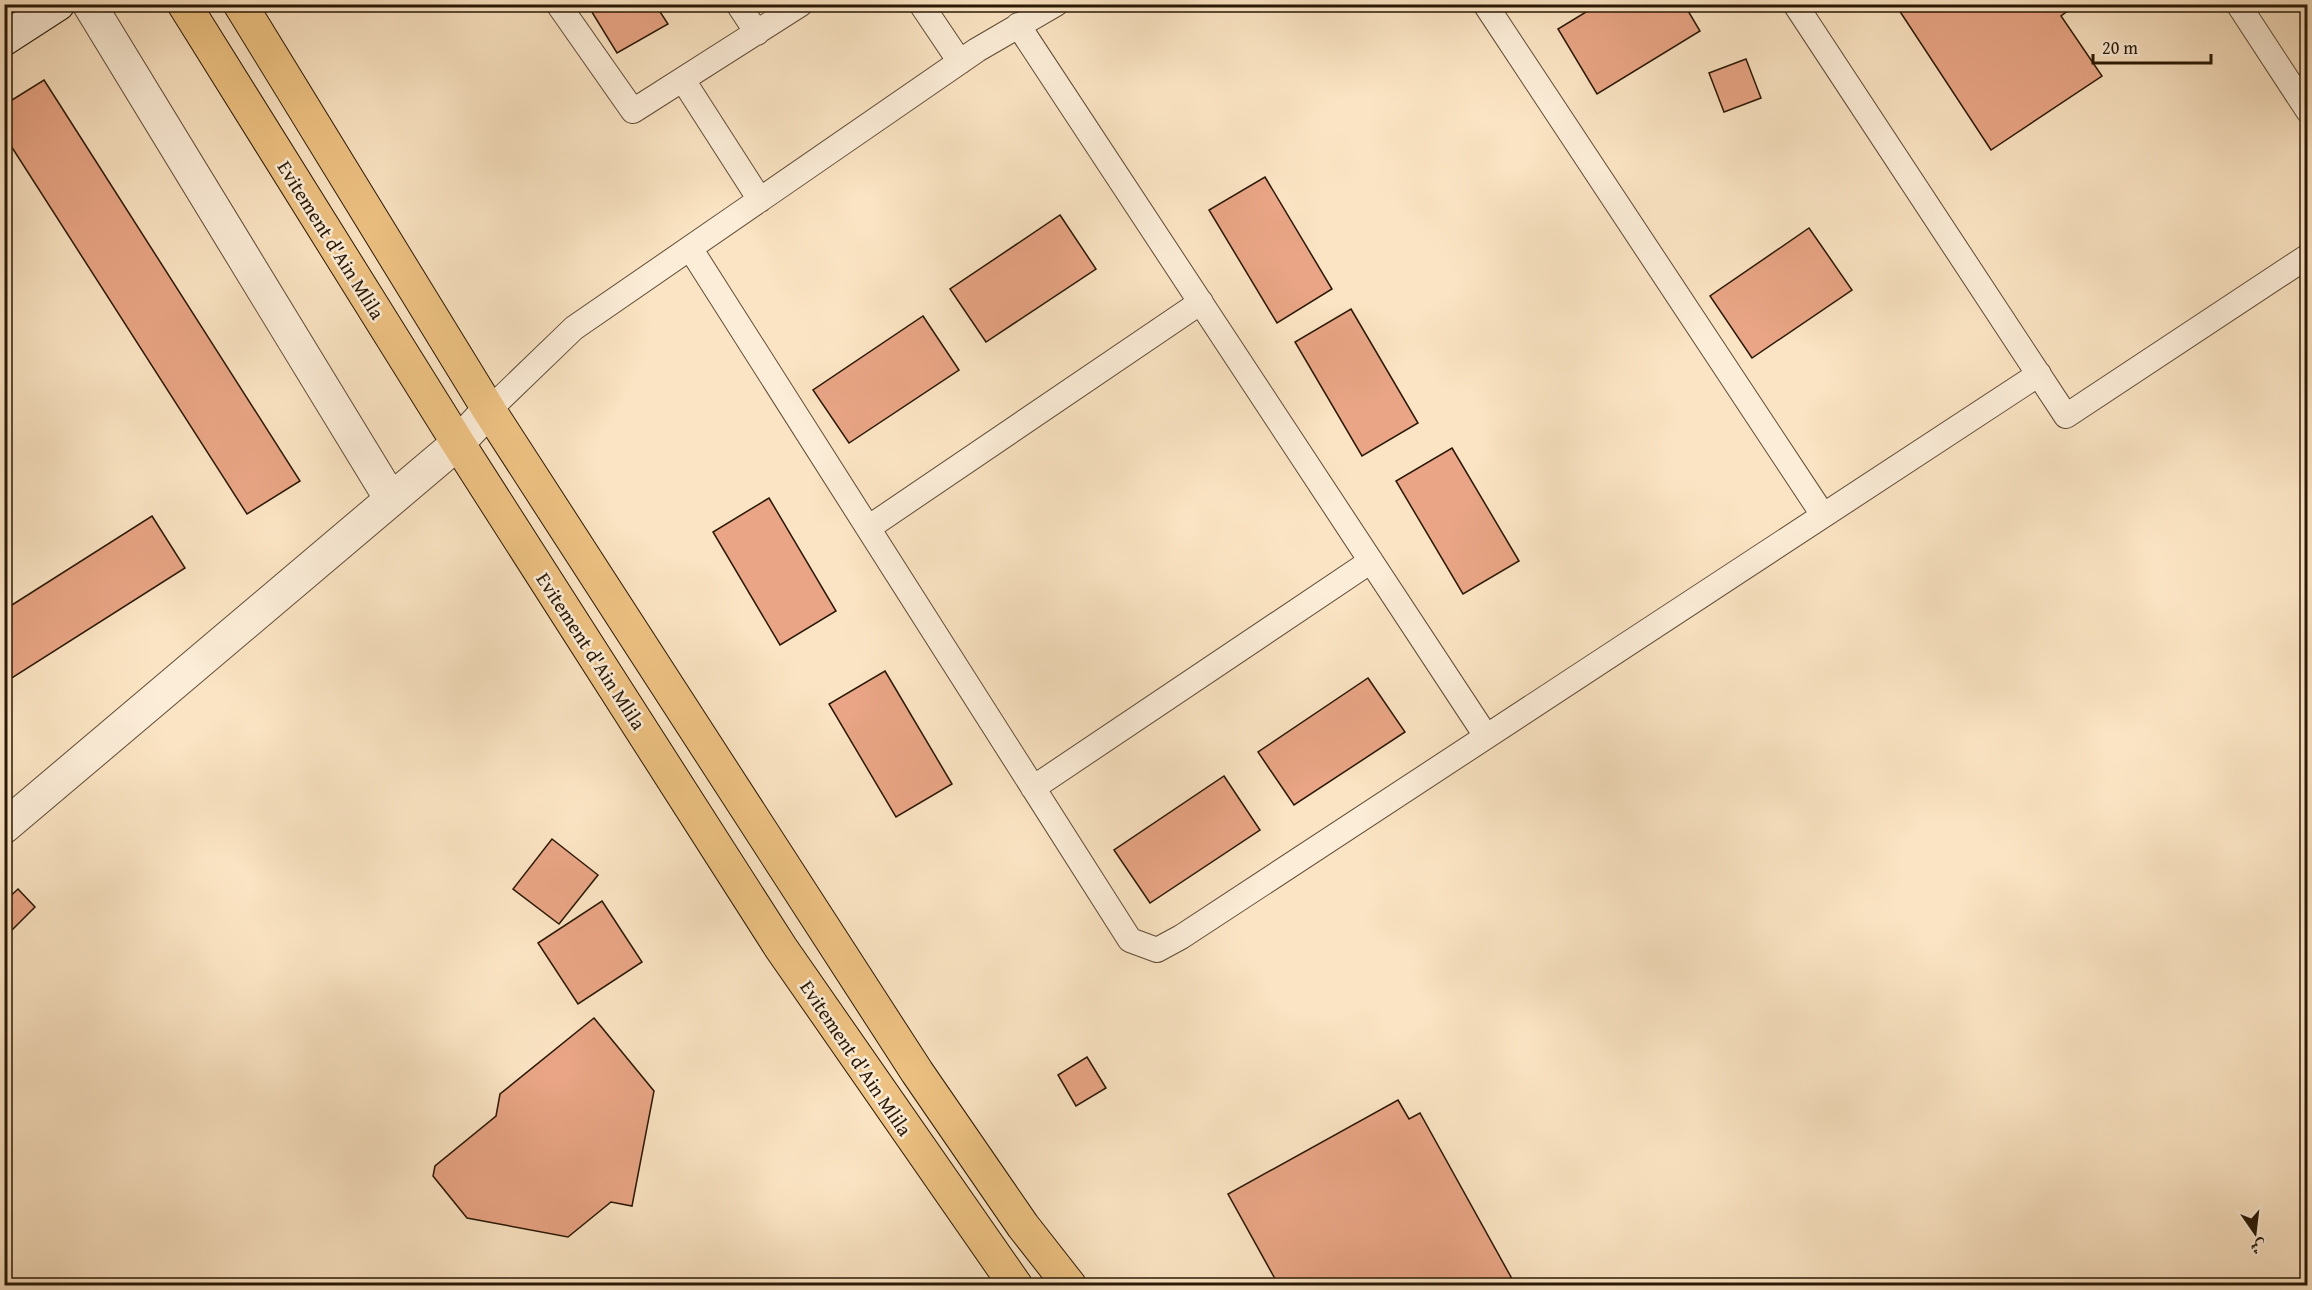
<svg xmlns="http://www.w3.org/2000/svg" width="2312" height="1290" font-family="'Gentium Book Plus',Amiri,serif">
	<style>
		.building { fill: #e9a585; stroke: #281805; stroke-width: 1.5 }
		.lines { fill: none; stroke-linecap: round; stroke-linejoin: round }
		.lane-casing { stroke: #5d4b34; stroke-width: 26 }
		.street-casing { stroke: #5d4b34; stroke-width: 35 }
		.secondary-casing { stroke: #281805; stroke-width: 35 }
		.highway-casing { stroke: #281805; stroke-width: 35 }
		.lane { stroke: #fcedd8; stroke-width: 24 }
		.street { stroke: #fcedd8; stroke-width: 33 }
		.secondary { stroke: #fcedd8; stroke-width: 33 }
		.highway { stroke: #eec282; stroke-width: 33 }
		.labels { text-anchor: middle; stroke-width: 5; stroke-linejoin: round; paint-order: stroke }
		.street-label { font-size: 20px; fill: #281805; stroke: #fcedd8 }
	</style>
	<rect width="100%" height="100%" fill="#fbe4c3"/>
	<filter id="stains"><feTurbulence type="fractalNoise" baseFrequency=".00333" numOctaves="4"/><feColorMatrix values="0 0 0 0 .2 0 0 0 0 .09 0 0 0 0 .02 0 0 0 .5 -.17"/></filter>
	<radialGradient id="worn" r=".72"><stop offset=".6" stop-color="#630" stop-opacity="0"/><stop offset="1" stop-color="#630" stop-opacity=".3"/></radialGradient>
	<path class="building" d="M587 4H655L668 24 617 53Z
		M1599 4H1684L1700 31 1597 94 1558 29Z
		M1895 4H2077L2061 16 2102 76 1991 150Z
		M1746 59 1761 98 1724 112 1709 73Z
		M44 80 300 481 247 514 4 135V105Z
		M1265 177 1332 289 1277 323 1209 210Z
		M1060 215 1096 269 986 342 950 289Z
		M1809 228 1852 290 1752 358 1710 296Z
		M1351 309 1418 423 1362 456 1295 342Z
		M923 316 959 370 849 443 813 390Z
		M1452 448 1519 561 1463 594 1396 481Z
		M769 498 836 611 780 645 713 532Z
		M152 516 185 568 4 683V610Z
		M885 671 952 784 896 817 829 704Z
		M1368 678 1405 732 1294 805 1258 752Z
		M1224 776 1260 830 1150 903 1114 850Z
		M552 839 598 875 559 924 513 889Z
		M18 889 35 907 9 933 4 928V902Z
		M602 901 642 962 578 1004 538 943Z
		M594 1018 654 1091 632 1206 611 1202 568 1237 467 1218 433 1176 435 1166 496 1116 500 1094Z
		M1087 1057 1106 1088 1076 1106 1058 1075Z
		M1398 1100 1409 1119 1420 1113 1516 1286H1279L1228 1194Z"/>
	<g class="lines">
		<defs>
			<path id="lane" d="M558 4 633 111 801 4
				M738 4 757 33
				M921 4 960 62
				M1485 4 1823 515
				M1795 4 2066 416 2308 256
				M2238 4 2308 111
				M1018 25 1486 736
				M683 80 760 200
				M690 248 1130 940 1157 950 1181 937 2039 374
				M489 410 574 328 977 50 1056 4
				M868 528 1201 302
				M1033 788 1371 561"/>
			<path id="street" d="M89 4 391 499
				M4 827 458 443 489 410"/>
			<path id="secondary" d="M4 39 58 4"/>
			<path id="highway" d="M184 4 458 443 781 948 1016 1286
				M240 4 489 410 917 1072 1023 1226 1070 1286"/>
		</defs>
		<use href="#lane" class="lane-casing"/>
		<use href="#street" class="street-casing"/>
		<use href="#secondary" class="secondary-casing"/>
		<use href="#highway" class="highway-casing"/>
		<use href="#lane" class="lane"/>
		<use href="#street" class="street"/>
		<use href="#secondary" class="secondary"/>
		<use href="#highway" class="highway"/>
	</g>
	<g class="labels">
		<g class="street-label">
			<text transform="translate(331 240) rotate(58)" y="7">Evitement d'Ain Mlila</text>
			<text transform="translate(591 651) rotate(57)" y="7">Evitement d'Ain Mlila</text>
			<text transform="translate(856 1058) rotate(56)" y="7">Evitement d'Ain Mlila</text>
		</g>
	</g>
	<rect width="2312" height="1290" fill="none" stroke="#fbe4c3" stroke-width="24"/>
	<rect x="6" y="6" width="2300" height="1278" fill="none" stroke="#281805" stroke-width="3"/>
	<rect x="12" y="12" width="2288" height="1266" fill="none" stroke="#281805" stroke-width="1.5"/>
	<g transform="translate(2255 1233) rotate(166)" stroke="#fcedd8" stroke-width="4.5" paint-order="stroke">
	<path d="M0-4.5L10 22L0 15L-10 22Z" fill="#281805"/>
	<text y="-9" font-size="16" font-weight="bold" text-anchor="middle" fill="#281805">ش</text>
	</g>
	<path d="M2093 54v9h118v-9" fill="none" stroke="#281805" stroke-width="3"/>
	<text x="2102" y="54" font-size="18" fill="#281805" stroke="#fcedd8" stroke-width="4.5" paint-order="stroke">20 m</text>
	<rect width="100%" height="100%" filter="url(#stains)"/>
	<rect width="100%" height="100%" fill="url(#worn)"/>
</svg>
